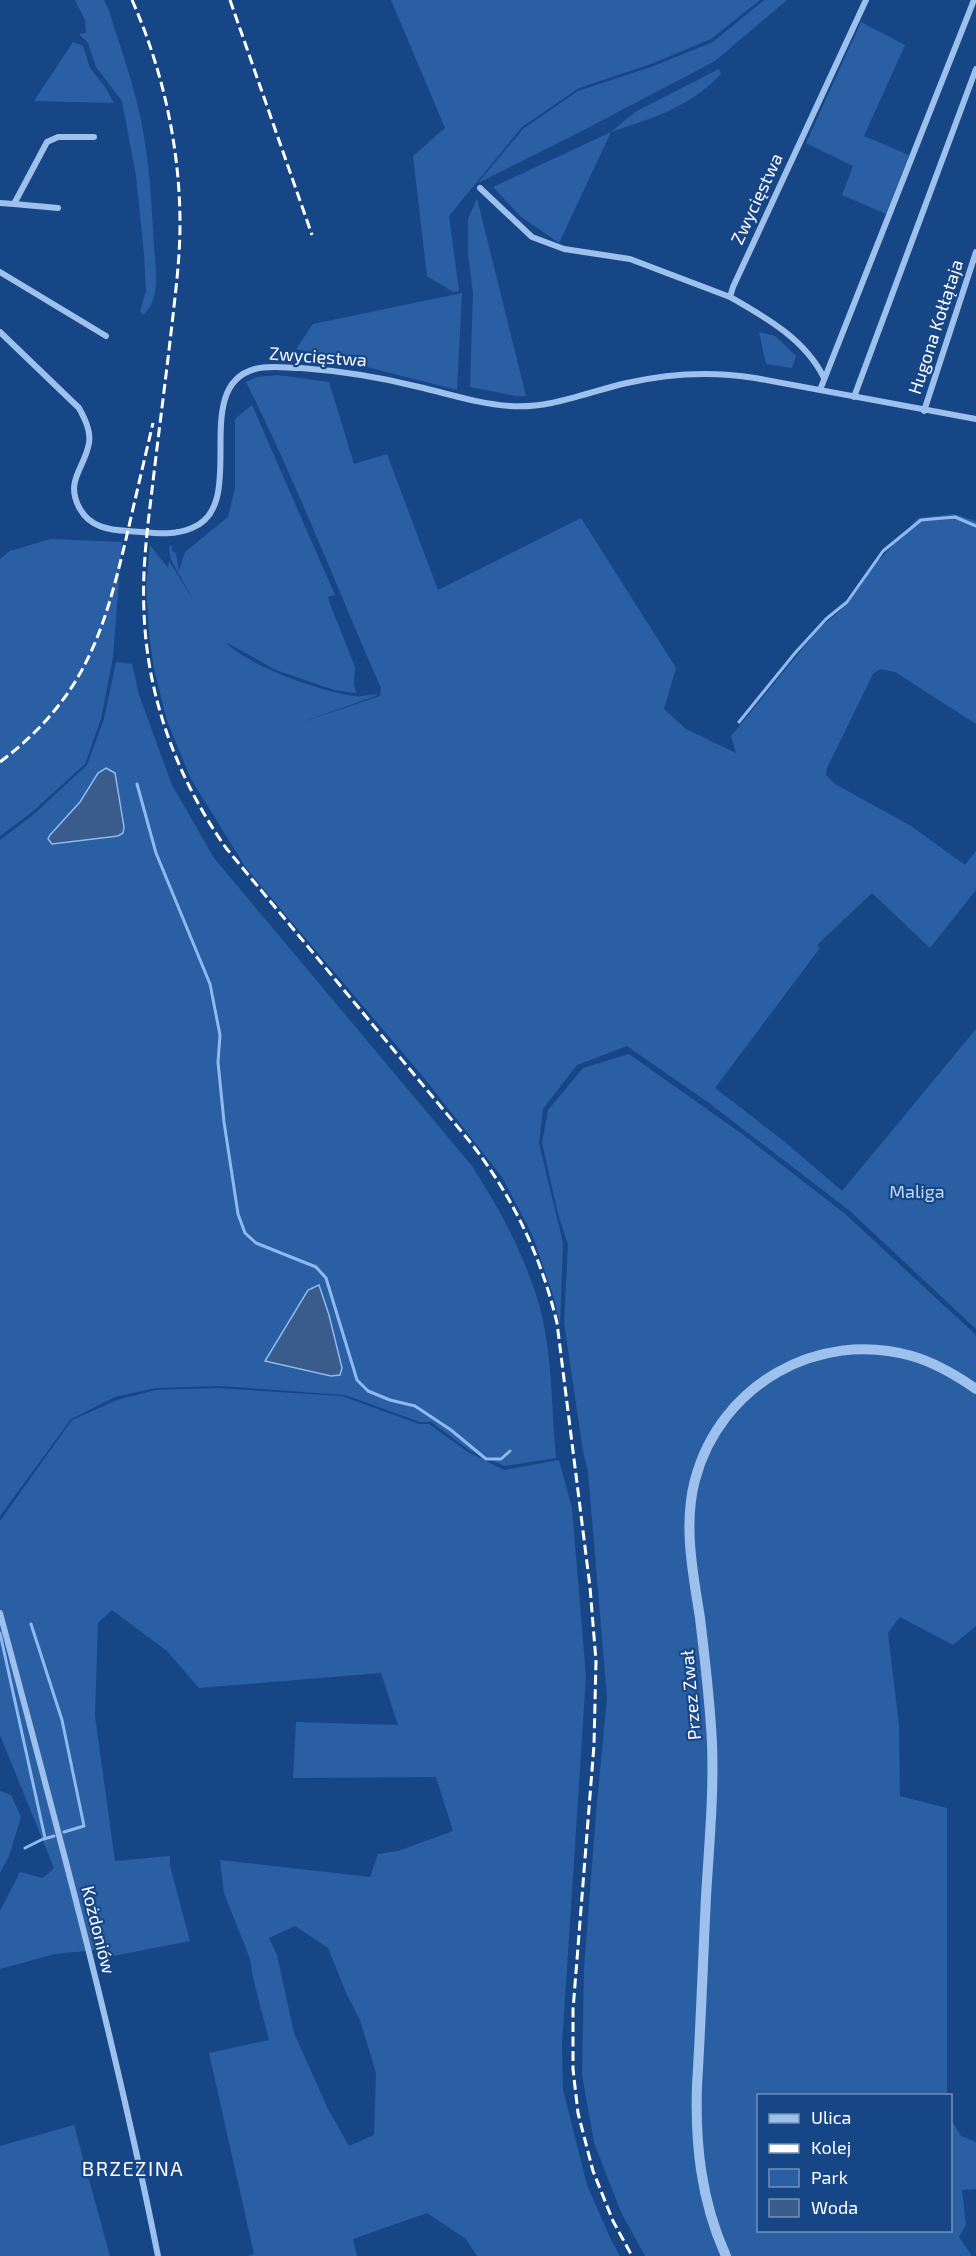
<svg xmlns="http://www.w3.org/2000/svg" width="976" height="2256" font-family="'Exo 2',sans-serif">
	<style>
		.green { fill: #2a5fa4; fill-rule: evenodd }
		.water { fill: #3a5c8c; stroke: #8fbaf0; stroke-width: 1.5 }
		.lines { fill: none; stroke-linecap: round; stroke-linejoin: round }
		.stream { stroke: #8fbaf0; stroke-width: 3 }
		.minor { stroke: #9dc0ed; stroke-width: 6 }
		.tertiary { stroke: #9dc0ed; stroke-width: 10 }
		.rail { stroke: #fff; stroke-width: 3; stroke-dasharray: 10 4.5; stroke-linecap: butt }
		.labels { text-anchor: middle; stroke-width: 4.5; stroke-linejoin: round; paint-order: stroke }
		.street-label { font-size: 18px; fill: #fff; stroke: #174686 }
		.park-label { font-size: 18px; fill: #c2dafa; stroke: #174686 }
		.neighbourhood-label { font-size: 20px; letter-spacing: 1.5px; fill: #fff; stroke: #174686 }
	</style>
	<rect width="100%" height="100%" fill="#174686"/>
	<path class="green" d="M75 0H104L108 8C121 50 137 92 144 136 150 173 152 209 154 246 155 267 162 299 143 315L140 311 146 291 144 254 136 176 122 101 96 67 88 43 79 34 86 33 85 20Z
		M391 0H760L711 39 651 64 579 88 522 127 449 216 459 291 453 292 427 276 413 156 445 128Z
		M764 0H787L715 61 580 132 478 183 523 129 578 91 651 67 713 42Z
		M861 22 905 45 864 136 909 155 886 214 842 195 853 166 806 143Z
		M73 42 83 46 90 68 105 87 114 103 34 101Z
		M719 69 721 74C687 109 655 117 611 132L559 243 520 216 493 187 611 132 635 112Z
		M477 198 526 396H516L470 387 473 293 468 255V219Z
		M462 293 457 390 296 349 313 324Z
		M759 332 775 336 796 356 792 368 766 364Z
		M278 375 329 382 354 464 387 454 438 590 581 518 676 668 664 709 686 729 736 753 731 736 821 626C847 609 860 586 876 560L880 559 918 518 954 514 976 521V724L895 672 880 669 873 674 827 768 826 775 835 784 911 826 965 865 976 851V890L930 948 872 893 817 945 820 948 715 1088 785 1142 842 1191 976 1029V1329L850 1211 709 1103 627 1046 577 1065 543 1109 539 1143 563 1243 560 1326 554 1298 532 1234 502 1177 425 1079 246 868 191 779 167 721 154 669 149 634 146 586 150 545 168 568 169 561 194 601 171 560 169 547 172 545V551L176 553 179 571 185 552 228 517 235 488V419L252 405 335 595 328 597 330 604 355 667 354 684 356 693 334 690 276 670 226 642C245 665 325 693 355 696 363 697 369 694 378 695L300 723 380 696 381 688C336 586 296 481 246 382L257 377Z
		M51 539 122 542 113 657 101 719 85 764 32 812 0 836V559L10 551Z
		M116 662 132 664 139 695 172 785 214 858 472 1166C502 1212 530 1265 543 1320 552 1364 552 1412 556 1458L504 1466 469 1450 431 1422H420L345 1395 220 1386 156 1388 115 1397 71 1419 0 1516V840L33 815 87 765 104 719Z
		M629 1054 742 1134 844 1213 976 1335V1626L953 1645 900 1617 888 1633 899 1725 900 1796 947 1808V2095L758 2096V2230H950L951 2119 961 2136 976 2142V2189L962 2190 966 2225 959 2237 972 2256H645L621 2212 594 2143 582 2075 584 1968 596 1813 607 1698 588 1472 583 1451 564 1323 568 1245 558 1214 542 1143 548 1110 583 1068Z
		M216 1388 342 1396 419 1424H429L468 1452 504 1470 559 1460 572 1508 586 1676 562 2045 563 2090 587 2185 611 2240 620 2256H477L466 2239 427 2213 353 2239 357 2256H248L254 2254 209 2053 269 2040 253 1978 250 1959 224 1893 220 1860 370 1877 378 1854 398 1851 453 1831 436 1777 293 1778 296 1722 398 1725 381 1673 199 1688 167 1651 112 1610 98 1623 95 1716 115 1861 170 1856V1866L190 1941 108 1957 106 1949 55 1954 0 1969V1911L20 1872 43 1878 54 1868 0 1735V1521L72 1420 117 1400 156 1390ZM295 1926 328 1948 347 1995 360 2020 376 2073 374 2135 349 2146 328 2109 294 2033 277 1955 269 1938Z
		M0 1791 11 1795 21 1817 9 1856 0 1873Z
		M74 2125 110 2256H0V2146Z"/>
	<path class="water" d="M106 768 115 773 124 827 123 833 118 836 52 844 48 839 50 835 80 802 98 773Z
		M319 1285 329 1315 342 1368 340 1375 331 1376 265 1361 308 1290Z"/>
	<g class="lines">
		<path class="stream" d="M739 722 795 653 826 619 847 602 883 551 921 520 955 517 976 526
			M137 784 156 853 210 984 220 1035 218 1062 224 1122 238 1214 245 1233 256 1243 316 1267 326 1278 357 1380 368 1391 390 1400 415 1406 451 1430 486 1459H501L510 1451
			M31 1624 62 1720 84 1826 64 1832
			M0 1633 45 1838 25 1848
			M44 1839 54 1836"/>
		<path class="minor" d="M480 188 532 237 564 249 630 259 730 297
			M0 203 14 204
			M58 208 14 204 47 142 58 137H94
			M0 272 106 336
			M0 332 79 408C85 419 91 431 89 443 85 468 64 481 80 509 90 527 109 530 128 531 149 532 171 537 192 528 251 505 188 387 255 369 269 365 286 368 301 368 341 371 380 377 419 387 449 394 479 404 510 406 551 409 587 392 627 383 670 373 712 371 755 378L976 419
			M824 378C805 339 765 317 730 297L733 287 866 0
			M820 390 974 0
			M854 397 976 69
			M924 411 976 252
			M0 1613C57 1826 115 2040 158 2256"/>
		<path class="tertiary" d="M726 2256C701 2201 695 2144 697 2085 701 2022 703 1959 706 1897 709 1846 714 1794 712 1743 710 1701 705 1660 700 1618 693 1573 683 1525 695 1480 720 1385 818 1329 912 1356 936 1363 956 1375 976 1389"/>
		<path class="rail" d="M132 0C163 70 180 148 180 224 180 260 175 297 171 333 165 385 158 438 152 490 147 531 142 571 144 612 147 697 177 778 226 848L471 1143C513 1197 541 1256 557 1323L590 1587 596 1661 594 1745 573 2010V2069L578 2113 593 2171 613 2221 632 2256
			M230 0 312 235
			M0 762C83 699 103 636 126 539 135 500 144 461 153 423"/>
	</g>
	<g class="labels">
		<g class="street-label">
			<text transform="translate(757 199) rotate(-65)" y="6">Zwycięstwa</text>
			<text transform="translate(936 327) rotate(-72)" y="6">Hugona Kołłątaja</text>
			<text transform="translate(318 357) rotate(4)" y="6">Zwycięstwa</text>
			<text transform="translate(691 1695) rotate(-95)" y="6">Przez Zwał</text>
			<text transform="translate(98 1930) rotate(76)" y="6">Kożdoniów</text>
		</g>
		<g class="park-label">
			<text x="917" y="1198">Maliga</text>
		</g>
		<g class="neighbourhood-label">
			<text x="133" y="2176">BRZEZINA</text>
		</g>
	</g>
	<rect x="757" y="2094" width="195" height="138" fill="#174686" stroke="#7490b6" stroke-width="1.5"/>
	<rect x="769" y="2114" width="30" height="9" fill="#9dc0ed" stroke="#7490b6" stroke-width="1.5"/>
	<text x="811" y="2124" font-size="18" fill="#ffffff">Ulica</text>
	<rect x="769" y="2144" width="30" height="9" fill="#ffffff" stroke="#7490b6" stroke-width="1.5"/>
	<text x="811" y="2154" font-size="18" fill="#ffffff">Kolej</text>
	<rect x="769" y="2169" width="30" height="18" fill="#2a5fa4" stroke="#7490b6" stroke-width="1.5"/>
	<text x="811" y="2184" font-size="18" fill="#ffffff">Park</text>
	<rect x="769" y="2199" width="30" height="18" fill="#3a5c8c" stroke="#7490b6" stroke-width="1.5"/>
	<text x="811" y="2214" font-size="18" fill="#ffffff">Woda</text>
</svg>
